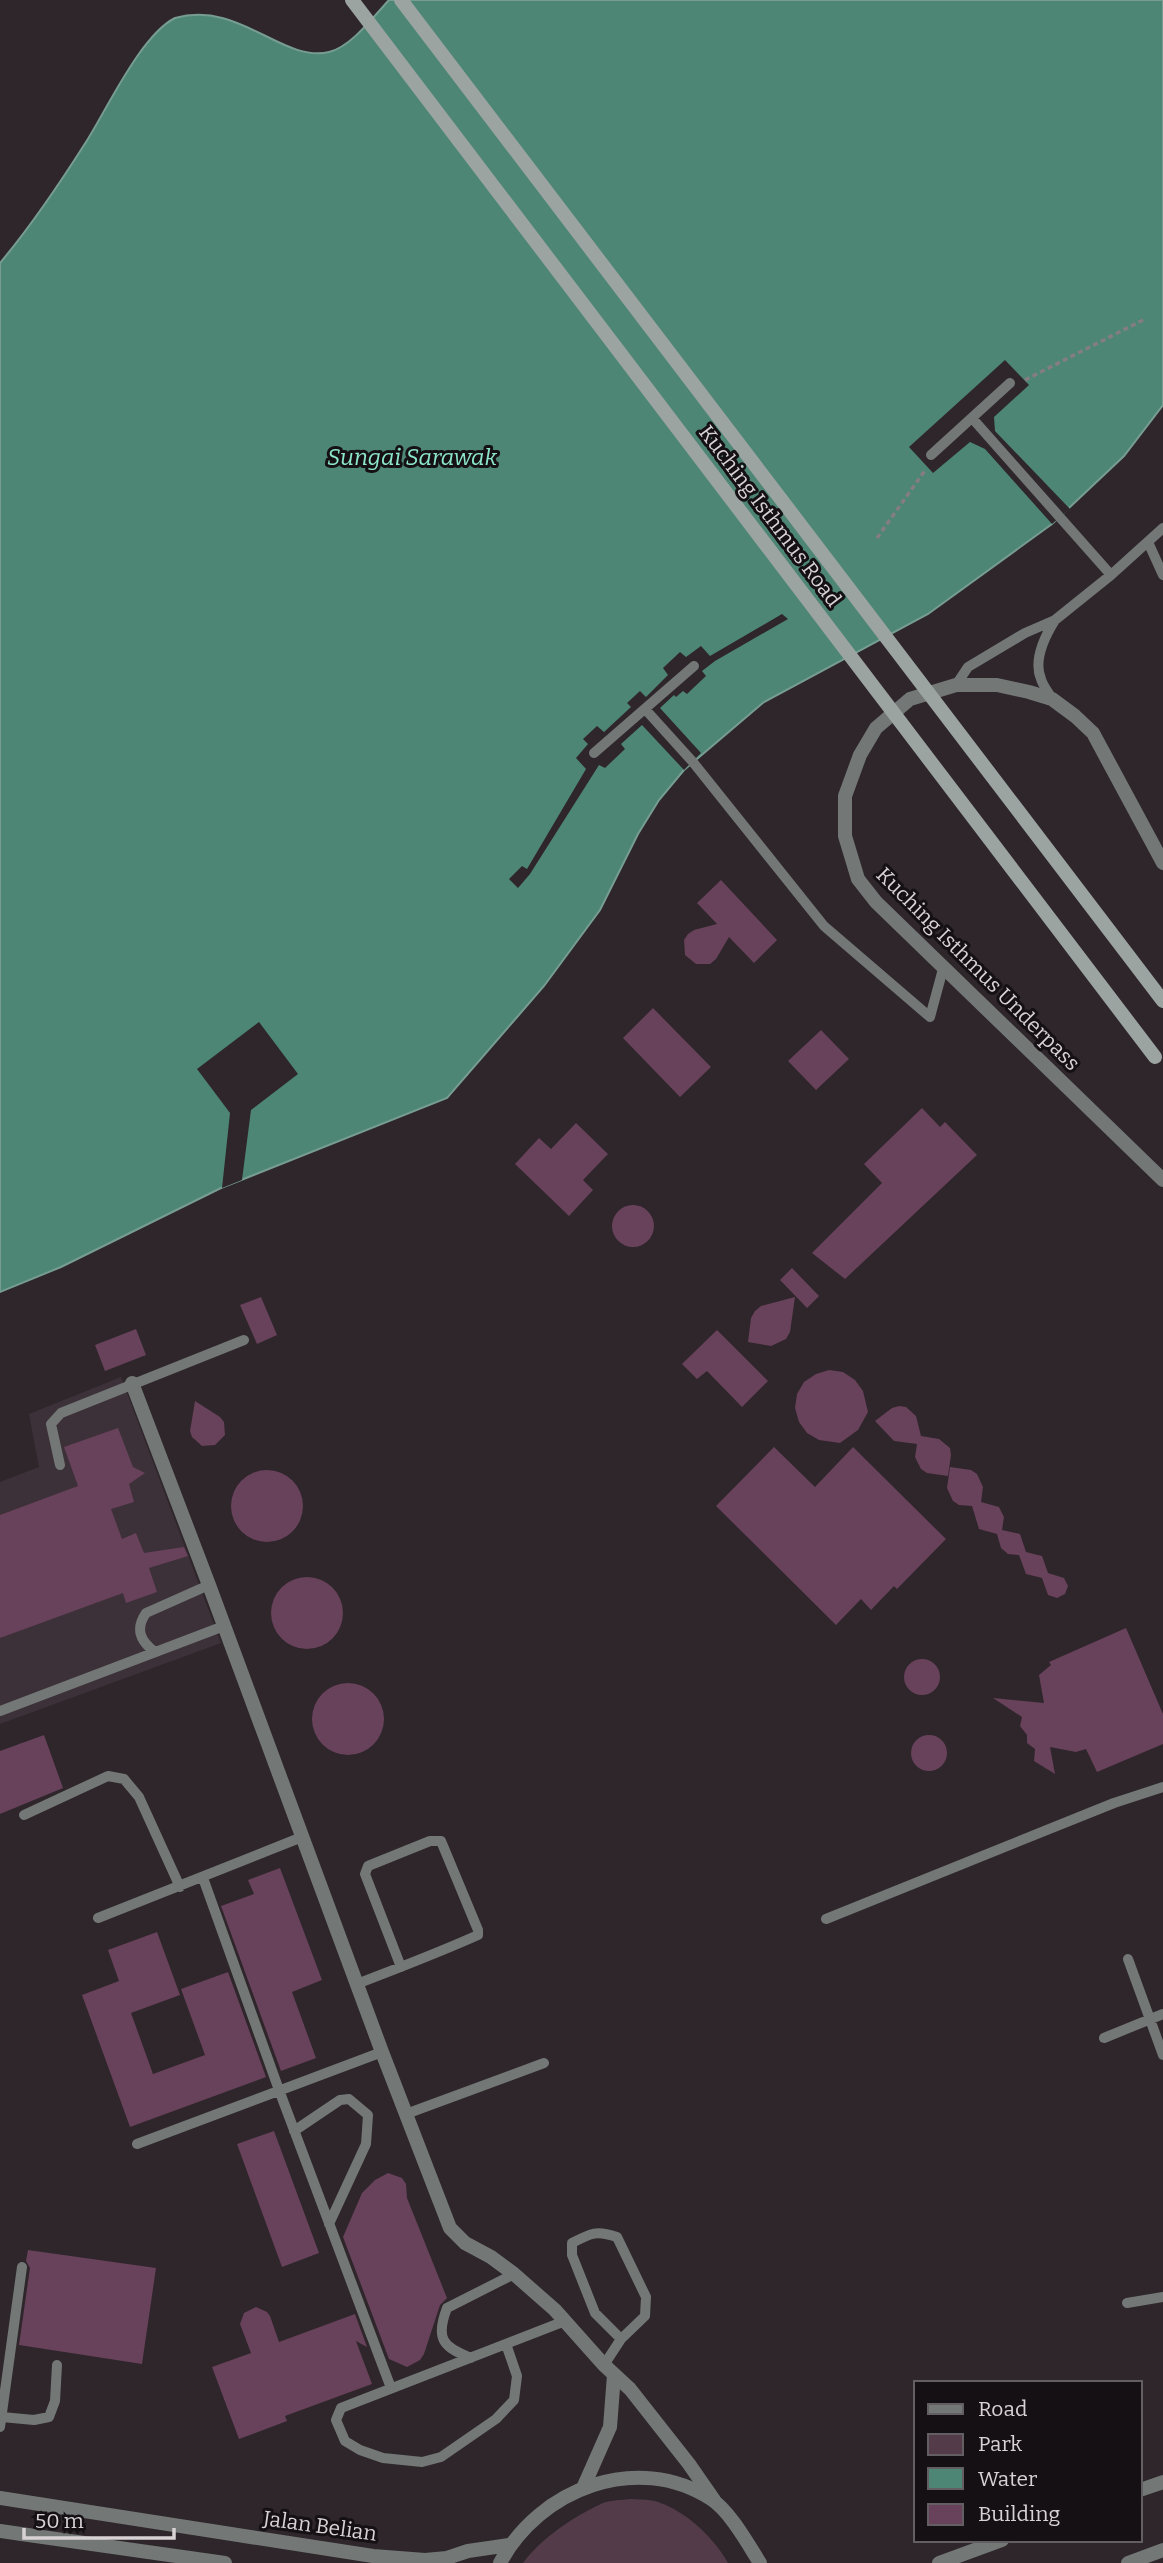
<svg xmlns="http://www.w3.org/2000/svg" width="1163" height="2563" font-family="Bitter,serif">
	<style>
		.built { fill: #3d3139 }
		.green { fill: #533b4a }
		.water { fill: #4e8676; stroke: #779d92; stroke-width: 2 }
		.pier { fill: #2e262b }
		.building { fill: #68415a }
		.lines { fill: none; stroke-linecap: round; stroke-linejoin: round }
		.path { stroke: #847d81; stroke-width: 3.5; stroke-dasharray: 5 3.5; stroke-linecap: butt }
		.service { stroke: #737876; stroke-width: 10 }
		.minor { stroke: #737876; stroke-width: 14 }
		.tertiary { stroke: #737876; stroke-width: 14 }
		.secondary-bridge { stroke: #9ca4a2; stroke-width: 14 }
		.labels { text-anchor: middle; stroke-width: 6; stroke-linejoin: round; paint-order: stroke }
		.street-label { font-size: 21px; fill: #d8d2d5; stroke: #141013 }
		.water-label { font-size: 23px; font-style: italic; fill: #8de7cd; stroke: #141013 }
	</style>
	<rect width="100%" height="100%" fill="#2e262b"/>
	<path class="built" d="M121 1377 221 1643 0 1724V1482L39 1467 29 1414Z"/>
	<path class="green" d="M631 2499C640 2500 650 2499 658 2502 687 2512 713 2537 728 2563H523C541 2538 576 2515 603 2503 611 2500 622 2500 631 2499Z"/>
	<path class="water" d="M389 0H1163V405L1124 456 1052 524 928 614 764 702 684 770 659 800 638 834 600 910 544 986 447 1098 221 1188 61 1267 0 1292V263C31 226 60 183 86 142 107 109 141 35 175 18 239 0 282 63 329 52 351 47 374 16 389 0Z"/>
	<path class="pier" d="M1005 360 1029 385 994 417 995 431 1070 509 1052 524 985 449 970 442 933 473 909 447Z
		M782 614 788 619 715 661 702 671 706 676 687 694 683 691 676 697 674 695 660 708 701 753 684 770 642 725 621 744 625 749 605 768 599 765 530 874 518 888 509 879 522 866 527 869 586 769 576 758 588 744 583 739 597 726 604 732 631 707 627 703 640 691 646 697 668 675 663 668 680 652 686 657 701 646 710 656Z
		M259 1022 298 1074 251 1110 242 1180 222 1188 230 1113 197 1069Z"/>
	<path class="building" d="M721 880 777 940 754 963 729 937 716 959 710 964H696L685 955 684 940 688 934 694 930 717 924 697 903Z
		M653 1008 711 1067 680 1097 623 1038Z
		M821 1030 849 1059 816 1090 788 1061Z
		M922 1108 940 1127 945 1122 977 1155 845 1279 812 1253 882 1183 864 1164Z
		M576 1123 608 1154 583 1180 593 1190 569 1216 515 1164 539 1138 551 1149Z
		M612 1226a21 21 0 1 1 42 0a21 21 0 1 1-42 0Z
		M792 1268 819 1296 807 1308 780 1280Z
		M261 1297 277 1335 257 1344 240 1305Z
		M795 1297 790 1332 786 1339 771 1346 748 1342 751 1318 755 1311 761 1306Z
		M136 1329 146 1355 105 1371 95 1345Z
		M717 1330 768 1381 742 1407 707 1371 697 1379 682 1364Z
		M829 1370 843 1372 855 1380 863 1391 868 1412 858 1430 840 1443 819 1440 807 1433 799 1422 795 1408 797 1394 804 1382 816 1374Z
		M195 1401 220 1417 224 1422 225 1435 215 1445 202 1446 192 1437 190 1431Z
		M899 1406 906 1407 916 1416 921 1436 939 1439 950 1448 951 1455 948 1476 927 1473 921 1469 915 1457 917 1444 894 1441 875 1421 892 1408Z
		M118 1428 133 1467 145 1473 129 1484 134 1502 111 1509 122 1539 136 1533 144 1553 184 1547 188 1556 149 1568 157 1592 126 1603 123 1593 0 1638V1515L78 1486 64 1447Z
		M774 1447 815 1487 853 1447 946 1539 897 1589 894 1586 871 1610 861 1599 836 1625 716 1506Z
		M950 1467 971 1470 977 1474 983 1487 981 1502 999 1507 1004 1517 1002 1530 1020 1534 1026 1552 1042 1556 1048 1573 1064 1578 1068 1586 1065 1594 1057 1598 1048 1595 1042 1578 1026 1574 1019 1555 1008 1554 1001 1548 997 1534 979 1529 972 1506 959 1505 953 1501 947 1488Z
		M231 1506a36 36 0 1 1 72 0a36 36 0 1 1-72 0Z
		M271 1613a36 36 0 1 1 72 0a36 36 0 1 1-72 0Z
		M1126 1628 1163 1714V1744L1097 1772 1086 1749 1076 1752 1050 1747 1055 1774 1034 1761 1035 1749 1027 1743V1735L1020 1726 1022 1717 993 1698 1044 1703 1039 1675 1051 1665 1049 1662Z
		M904 1677a18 18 0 1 1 36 0a18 18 0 1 1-36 0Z
		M312 1719a36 36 0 1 1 72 0a36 36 0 1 1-72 0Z
		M911 1753a18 18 0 1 1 36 0a18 18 0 1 1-36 0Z
		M44 1735 63 1788 0 1814V1751Z
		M280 1868 322 1980 292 1992 316 2058 281 2071 221 1906 254 1894 248 1880Z
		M157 1932 180 1995 131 2013 153 2074 205 2055 181 1989 228 1972 266 2077 130 2127 82 1995 119 1981 108 1950Z
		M274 2131 319 2253 282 2267 237 2144Z
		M388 2173 402 2178 406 2184 407 2198 447 2298 440 2305 424 2354 420 2360 407 2367 389 2359 343 2237 362 2193 375 2180Z
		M28 2250 156 2268 142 2364 19 2345 30 2268 26 2261Z
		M256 2307 267 2312 270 2316 279 2342 355 2314 367 2347 356 2341 372 2384 285 2416 287 2421 239 2439 212 2367 251 2353 240 2324 244 2313Z"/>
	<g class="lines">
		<path class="path" d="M1025 380 1145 319
			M877 538 926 469"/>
		<path class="service" d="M972 418 1111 575
			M931 455 1010 383
			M1148 542 1163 575
			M956 685 968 667 1025 633 1055 620 1111 575 1163 528
			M1052 699C1049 693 1043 686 1041 679 1033 660 1045 636 1055 620
			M645 709 692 761 824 926 930 1017 943 969
			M594 753 694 666
			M60 1465 51 1424 61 1413 244 1340
			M155 1652C140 1641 135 1629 146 1613L209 1585
			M0 1711 224 1626
			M24 1815 108 1776 124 1779 139 1797 180 1887
			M203 1878 279 2090 391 2388
			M98 1918 302 1837
			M826 1919 1114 1803 1163 1787
			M1128 1959 1163 2055
			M357 1984C398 1968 438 1953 478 1935V1930L441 1841H430L368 1866 365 1874 401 1967
			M1104 2038 1163 2014
			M406 2114 544 2063
			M294 2131 340 2100 349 2099 368 2115 366 2144 329 2224
			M137 2144 382 2052
			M1127 2303 1163 2297
			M506 2344 517 2376 514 2400 496 2419 441 2457 422 2462 383 2458 360 2450 345 2441 336 2420 341 2408 565 2321
			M471 2358C443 2347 435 2339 447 2308L514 2274
			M604 2365 621 2339 645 2316 646 2297 617 2237C596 2230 591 2233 572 2243V2255L595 2313 621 2339
			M2 2417 34 2420 49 2417 55 2401 57 2365
			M0 2427 22 2267"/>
		<path class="minor" d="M132 1383 209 1585 382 2052 450 2228 465 2243 491 2257 514 2274 555 2310 604 2365 630 2389 689 2464 714 2500
			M583 2488 610 2427 614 2375"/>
		<path class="tertiary" d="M1163 863 1093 733 1075 716 1052 699 1029 692 997 685H956L910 699 876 728 860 755 845 796V836L858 879 876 902 1163 1180
			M1140 2490 1163 2482
			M0 2498 373 2556 425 2560 447 2558 468 2551 509 2545
			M0 2531 225 2563
			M500 2563C539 2489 637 2451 711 2499 730 2511 748 2544 760 2563
			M939 2563 1002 2540
			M1128 2563 1163 2550"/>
		<path class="secondary-bridge" d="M352 0 1155 1057
			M401 0 1163 1001"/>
	</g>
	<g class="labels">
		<g class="street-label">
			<text transform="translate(770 516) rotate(53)" y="7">Kuching Isthmus Road</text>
			<text transform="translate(978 969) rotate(45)" y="7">Kuching Isthmus Underpass</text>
			<text transform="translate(320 2526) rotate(8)" y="7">Jalan Belian</text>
		</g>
		<g class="water-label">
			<text x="412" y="465">Sungai Sarawak</text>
		</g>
	</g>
	<rect x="914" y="2381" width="228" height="161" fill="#141013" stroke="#625e61" stroke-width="2"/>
	<rect x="928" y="2404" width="35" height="10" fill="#737876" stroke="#625e61" stroke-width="2"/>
	<text x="978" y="2416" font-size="21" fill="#d8d2d5">Road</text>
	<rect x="928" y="2434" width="35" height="21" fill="#533b4a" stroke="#625e61" stroke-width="2"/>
	<text x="978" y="2451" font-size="21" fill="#d8d2d5">Park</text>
	<rect x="928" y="2468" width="35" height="21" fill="#4e8676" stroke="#625e61" stroke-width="2"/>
	<text x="978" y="2486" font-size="21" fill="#d8d2d5">Water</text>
	<rect x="928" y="2504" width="35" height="21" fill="#68415a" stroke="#625e61" stroke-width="2"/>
	<text x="978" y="2521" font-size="21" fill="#d8d2d5">Building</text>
	<path d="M24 2528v10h150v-10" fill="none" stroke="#d8d2d5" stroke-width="3.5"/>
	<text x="35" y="2528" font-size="21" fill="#d8d2d5" stroke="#141013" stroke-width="5" paint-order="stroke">50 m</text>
</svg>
